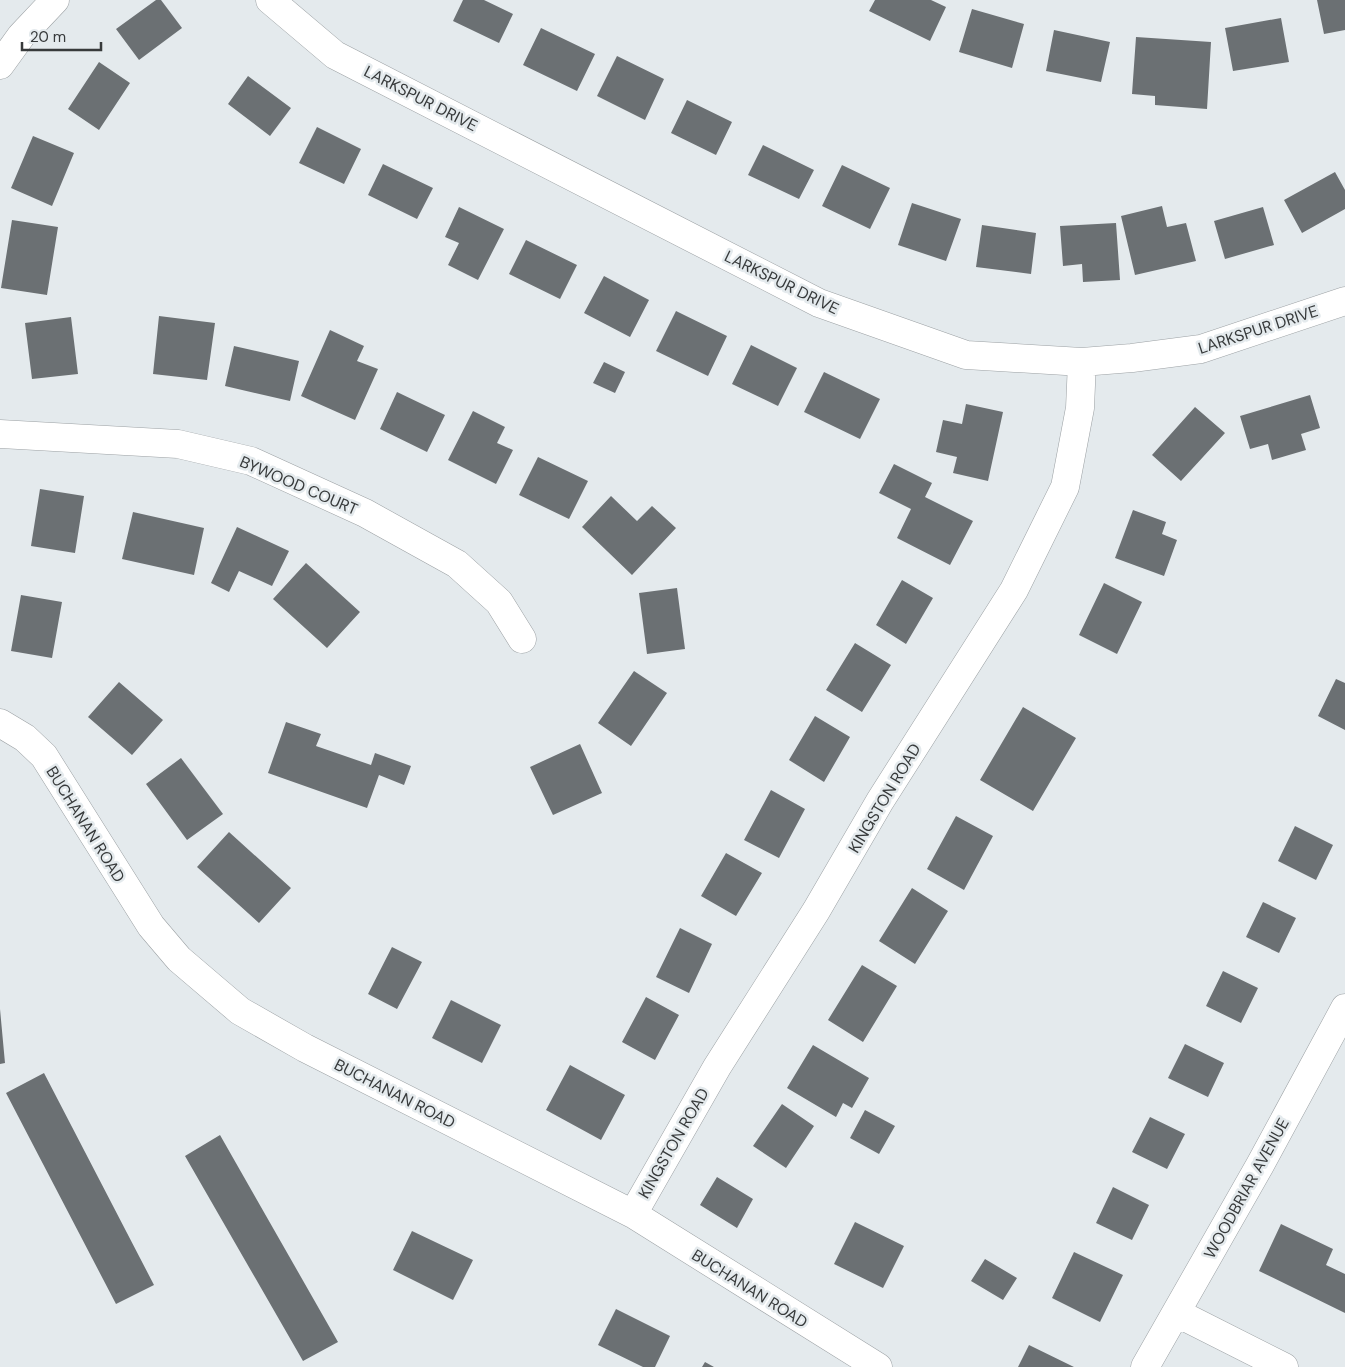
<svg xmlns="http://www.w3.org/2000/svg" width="1345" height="1367" font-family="'DM Sans',sans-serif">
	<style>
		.building { fill: #6b7073 }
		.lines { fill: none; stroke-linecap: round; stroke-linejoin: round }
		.minor-casing { stroke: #9ca1a4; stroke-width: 29 }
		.minor { stroke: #fff; stroke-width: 28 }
		.labels { text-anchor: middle; stroke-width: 5; stroke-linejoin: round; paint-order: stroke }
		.street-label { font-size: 16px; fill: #373a3b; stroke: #e4eaed }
	</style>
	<rect width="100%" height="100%" fill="#e4eaed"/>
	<path class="building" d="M156 0H161L182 28 139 60 116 29Z
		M463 0H484L513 14 499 43 453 21Z
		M875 0H931L946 7 930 41 869 11Z
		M1317 0H1345V30L1324 34Z
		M972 9 1024 24 1012 68 959 52Z
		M1281 18 1289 62 1233 71 1225 28Z
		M541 28 595 54 577 91 523 65Z
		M1054 30 1110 42 1101 82 1046 71Z
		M1136 37 1211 42 1207 109 1155 105V96L1132 94Z
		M617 56 664 79 645 120 597 96Z
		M99 62 130 83 99 130 68 109Z
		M248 76 291 108 270 136 228 104Z
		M687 100 732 122 716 155 671 133Z
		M317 127 361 149 344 184 299 163Z
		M33 136 74 153 52 206 11 188Z
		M763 145 814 170 799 199 748 175Z
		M383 164 433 188 417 219 368 195Z
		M842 165 890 188 870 229 822 206Z
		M1335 172 1345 190V209L1302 233 1284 200Z
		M912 203 961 219 946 261 898 245Z
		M1162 206 1167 227 1186 223 1196 261 1135 275 1121 216Z
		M459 207 504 229 478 280 448 265 459 243 445 237Z
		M1263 207 1274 245 1225 259 1214 221Z
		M12 220 58 227 47 295 1 288Z
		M1116 223 1120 280 1083 282 1082 264 1063 266 1060 226Z
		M982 225 1036 233 1031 274 976 267Z
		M526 240 577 265 560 299 509 274Z
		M604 276 649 300 630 337 584 313Z
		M676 311 727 336 708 376 656 351Z
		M159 316 215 323 207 380 153 374Z
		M71 317 78 374 32 379 25 323Z
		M330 330 364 346 357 361 378 369 355 420 301 396Z
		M751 345 797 368 778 406 732 384Z
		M234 346 299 361 290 401 225 386Z
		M604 362 625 372 615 393 593 383Z
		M824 372 880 399 860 439 804 412Z
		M397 392 445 415 427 452 380 429Z
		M1310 395 1320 428 1301 434 1306 450 1272 460 1268 444 1250 449 1240 416Z
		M966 404 1003 412 988 481 953 473 957 457 936 452 943 420 962 424Z
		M1195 407 1225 433 1181 481 1152 455Z
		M473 411 505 427 497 443 513 450 496 484 448 460Z
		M538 457 588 481 569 519 519 495Z
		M894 464 932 483 925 497 973 521 950 565 897 538 911 509 879 493Z
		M40 489 84 496 75 553 31 546Z
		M611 496 637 521 652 506 676 528 632 575 582 527Z
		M1133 510 1166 522 1162 534 1177 540 1164 576 1115 558Z
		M133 512 204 528 194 575 122 559Z
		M237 527 289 551 272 586 239 571 229 592 211 583Z
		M306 563 360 612 327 648 273 599Z
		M902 580 933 598 906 644 876 625Z
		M1104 583 1142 602 1117 654 1079 635Z
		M677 588 685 649 647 654 639 593Z
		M21 595 62 602 52 658 11 651Z
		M855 643 891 665 862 712 826 690Z
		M634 671 667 693 631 746 598 723Z
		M1336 679 1345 683V730L1318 716Z
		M119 682 163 720 132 755 88 717Z
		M1023 707 1076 738 1033 811 980 780Z
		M815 716 850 737 824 782 789 760Z
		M286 722 321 734 316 746 371 765 375 753 411 766 404 785 379 775 367 808 268 773Z
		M580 744 602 793 553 815 530 767Z
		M181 758 223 814 187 840 146 784Z
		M771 790 805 809 779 858 744 840Z
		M956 816 993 836 964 890 927 869Z
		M1295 826 1333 845 1316 880 1278 861Z
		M229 832 291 888 259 923 197 867Z
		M726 853 762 873 736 916 701 896Z
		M912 888 948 911 915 964 879 941Z
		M1263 902 1296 918 1279 953 1246 937Z
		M680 928 712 944 689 993 656 977Z
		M392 947 422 962 397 1009 368 994Z
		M862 965 897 986 863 1042 828 1020Z
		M1223 971 1258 988 1241 1023 1206 1006Z
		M646 997 679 1015 655 1060 622 1042Z
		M451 1000 501 1025 482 1063 432 1038Z
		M0 1009 5 1063 0 1064Z
		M1185 1044 1224 1063 1208 1097 1168 1078Z
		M813 1045 869 1078 852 1108 843 1103 836 1117 787 1088Z
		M570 1065 625 1095 601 1140 546 1110Z
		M44 1073 154 1285 116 1304 6 1093Z
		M782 1104 814 1126 786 1168 753 1146Z
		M865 1110 895 1126 879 1154 850 1138Z
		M1150 1117 1185 1134 1167 1169 1132 1152Z
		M220 1135 338 1342 303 1361 185 1156Z
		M717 1177 753 1199 737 1228 700 1205Z
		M1113 1187 1149 1205 1132 1240 1096 1223Z
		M855 1222 904 1246 883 1288 834 1264Z
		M1281 1224 1333 1249 1326 1265 1345 1274V1313L1259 1271Z
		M412 1231 473 1260 453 1300 393 1270Z
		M1074 1252 1123 1275 1100 1322 1052 1298Z
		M985 1259 1017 1278 1003 1300 971 1281Z
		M616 1309 670 1336 655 1367H643L598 1345Z
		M1029 1345 1074 1367H1018Z
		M705 1362 714 1367H702Z"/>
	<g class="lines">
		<defs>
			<path id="minor" d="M270 0 335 55 819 303 966 355 1082 362 1132 358 1201 349 1345 301
				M0 65 21 36 55 0
				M0 434 178 444 251 461 365 513 457 564 499 602 522 639
				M0 723 25 738 44 756 151 926 179 959 240 1011 305 1048 633 1214 878 1367
				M633 1214 717 1067 816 911 880 801 1014 590 1065 487 1080 408 1082 362
				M1177 1313 1284 1367
				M1145 1367 1260 1165 1345 1008"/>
		</defs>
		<use href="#minor" class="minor-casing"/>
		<use href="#minor" class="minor"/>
	</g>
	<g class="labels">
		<g class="street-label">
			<text transform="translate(421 98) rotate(27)" y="6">LARKSPUR DRIVE</text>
			<text transform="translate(782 282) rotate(26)" y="6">LARKSPUR DRIVE</text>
			<text transform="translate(1258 329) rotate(-18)" y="6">LARKSPUR DRIVE</text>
			<text transform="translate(299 485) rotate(23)" y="6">BYWOOD COURT</text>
			<text transform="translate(884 798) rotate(-59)" y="6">KINGSTON ROAD</text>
			<text transform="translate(86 824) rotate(58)" y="6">BUCHANAN ROAD</text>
			<text transform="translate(395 1093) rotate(27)" y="6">BUCHANAN ROAD</text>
			<text transform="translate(673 1143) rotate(-60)" y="6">KINGSTON ROAD</text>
			<text transform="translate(1246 1188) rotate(-61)" y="6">WOODBRIAR AVENUE</text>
			<text transform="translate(750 1288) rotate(32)" y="6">BUCHANAN ROAD</text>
		</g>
	</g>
	<path d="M22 42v8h79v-8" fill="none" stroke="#373a3b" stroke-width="2.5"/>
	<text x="30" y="42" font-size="15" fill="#373a3b" stroke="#e4eaed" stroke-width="4" paint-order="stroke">20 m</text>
</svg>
